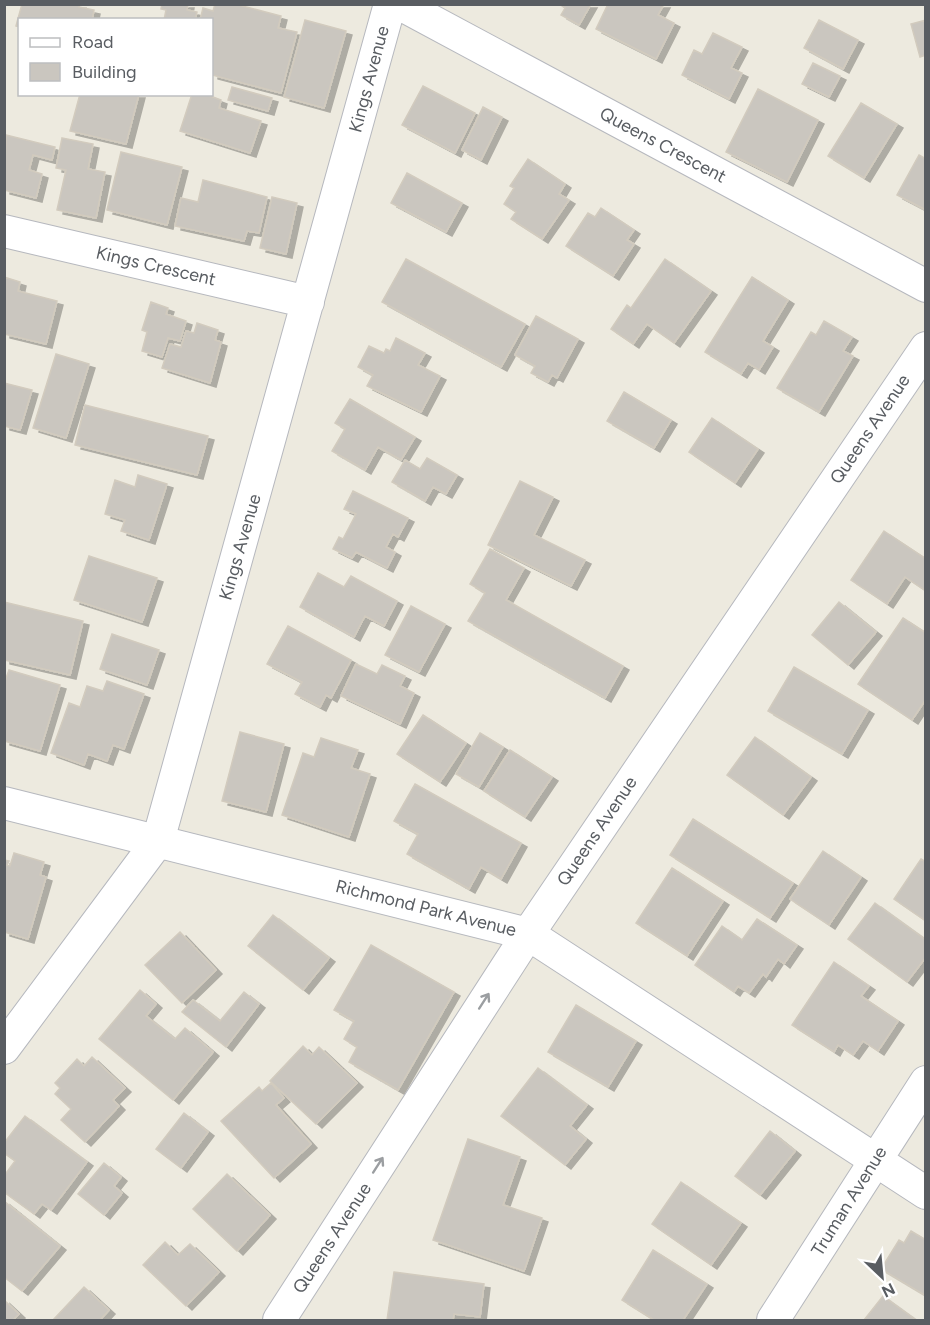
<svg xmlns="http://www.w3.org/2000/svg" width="930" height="1325" font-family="Figtree,sans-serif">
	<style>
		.building { fill: #cac6bf; stroke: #d2cbbe; stroke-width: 1.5; filter: url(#shadow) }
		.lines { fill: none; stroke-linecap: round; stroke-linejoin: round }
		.street-casing { stroke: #b6b8be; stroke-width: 34 }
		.street { stroke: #fff; stroke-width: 32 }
		.oneway { stroke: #9b9ea1 }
		.labels { text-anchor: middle; stroke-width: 4.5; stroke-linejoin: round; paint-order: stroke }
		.street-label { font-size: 18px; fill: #595d62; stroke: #fff }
	</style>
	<defs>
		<filter id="shadow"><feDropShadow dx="6" dy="4" stdDeviation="0" flood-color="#0004"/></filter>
	</defs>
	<rect width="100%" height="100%" fill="#edeadf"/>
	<path class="building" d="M22 4H80L79 7 94 10 92 20H20V27L16 26Z
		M162 4H188L187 10 197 12 195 20H164L166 10 161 9Z
		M215 4H235L281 16 278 28 297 32 281 93 212 75V20H200L203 8 213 11Z
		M559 4H591L579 25 561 15 565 8Z
		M608 4H664L658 15 674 23 656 59 596 29Z
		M305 20 346 31 324 108 284 97Z
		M819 20 858 40 843 69 804 48Z
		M926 20V55L920 57 911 24Z
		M713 33 742 47 731 68 742 73 729 99 682 75 694 50 702 54Z
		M813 63 840 76 829 97 802 84Z
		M423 86 475 113 455 153 402 125Z
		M232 87 272 98 268 111 228 100Z
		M758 89 818 120 787 182 726 152Z
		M80 94H139L126 144 70 131Z
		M192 94H205L221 100 219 108 261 121 250 153 180 131Z
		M861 103 897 124 864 178 828 156Z
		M483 107 502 117 481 160 462 150Z
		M6 135 55 147 52 160 33 155 29 170 42 174 36 198 4 190Z
		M62 138 93 144 88 169 105 172 96 218 57 210 66 170 56 168Z
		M121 152 182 167 167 225 107 210Z
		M919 155 926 159V210L897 195Z
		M528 159 565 184 559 194 569 200 542 239 511 219 516 212 504 204 514 188 510 186Z
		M407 173 462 203 446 232 391 203Z
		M203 180 267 197 259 233 247 231 244 241 175 226 181 198 198 202Z
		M272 197 297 203 286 254 260 248Z
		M601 208 634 230 627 240 634 244 613 276 566 246 588 213 595 217Z
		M406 259 525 324 501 367 382 302Z
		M665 259 711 291 674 343 647 324 633 344 611 329 627 305 631 308Z
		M4 277 20 282 18 291 57 301 46 344 4 334Z
		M752 277 788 300 763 341 773 347 759 370 748 363 741 374 705 352Z
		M151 302 168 308 166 314 186 321 180 341 168 338 162 357 142 351 147 332 142 330Z
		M536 316 578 339 557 378 552 375 548 382 531 373 535 366 515 355Z
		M824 321 852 337 843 351 853 356 819 412 777 388 811 332 816 335Z
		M197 323 218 330 215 340 221 342 210 383 162 368 170 344 181 347 186 331 194 333Z
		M396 338 425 353 418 365 440 376 421 412 367 386 373 375 358 367 369 346 384 353 386 349 390 351Z
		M56 354 89 364 66 438 33 428Z
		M4 383 32 390 20 430 4 426Z
		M624 392 671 420 654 448 607 421Z
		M350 399 415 437 401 460 378 447 365 470 332 451 345 429 335 423Z
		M85 405 208 436 197 475 75 445Z
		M712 418 758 449 735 483 689 452Z
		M427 458 457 475 446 494 433 487 425 501 392 482 405 460 420 469Z
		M138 475 167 484 149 540 121 531 125 520 105 514 115 480 135 487Z
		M520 481 553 497 534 535 585 560 571 586 488 545Z
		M353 491 408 518 398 537 393 534 386 547 395 552 387 568 356 552 352 558 333 549 339 537 343 539 356 514 344 509Z
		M884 531 926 559V591L905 577 887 604 851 580Z
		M490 549 524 568 506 600 623 666 605 698 468 621 485 593 470 584Z
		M89 556 157 578 142 622 74 600Z
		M318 573 344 587 351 576 397 601 384 626 365 616 354 637 300 607Z
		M4 602 83 621 70 675 4 660Z
		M839 602 876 632 848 665 812 635Z
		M411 606 445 624 419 672 385 655Z
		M903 618 926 633V699L912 720 858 684Z
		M288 626 351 660 331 698 326 695 320 707 295 694 302 682 267 664Z
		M112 634 159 650 147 685 100 669Z
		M356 664 377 674 382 665 405 676 400 686 414 693 400 724 341 696Z
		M794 667 868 710 842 754 768 711Z
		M9 670 60 685 40 751 4 741V684Z
		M107 681 144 694 124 749 113 745 107 761 88 754 84 765 51 753 69 703 80 707 87 686 103 691Z
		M423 715 466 743 440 782 397 754Z
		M240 732 284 744 266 812 222 801Z
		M480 733 503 747 479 787 456 774Z
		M755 737 811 777 783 815 727 775Z
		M321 738 358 750 351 768 370 774 349 837 282 815 303 753 314 757Z
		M510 750 552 777 525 817 484 791Z
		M415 784 521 843 501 879 481 867 469 889 407 854 418 834 394 821Z
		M693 819 793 883 770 918 670 855Z
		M823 851 861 877 829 925 790 899Z
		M14 853 44 862 40 875 46 877 28 939 4 932V860L9 861 7 865 10 866Z
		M921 859 926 862V921L894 899Z
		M672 868 723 901 687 956 636 923Z
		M875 903 926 940V957L907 982 848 939Z
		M273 915 329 958 303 990 248 946Z
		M757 919 797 945 784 964 778 959 766 977 763 974 749 993 738 986 734 992 695 965 722 926 742 940Z
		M180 932 216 970 182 1003 145 965Z
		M371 945 454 992 398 1090 349 1062 357 1047 344 1039 354 1021 334 1010Z
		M834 962 869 986 861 996 898 1021 878 1051 863 1041 853 1055 838 1045 834 1052 792 1025Z
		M140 990 156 1004 146 1016 175 1039 185 1028 213 1052 173 1100 99 1039Z
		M244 992 259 1004 226 1047 182 1012 193 1000 220 1021Z
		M576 1005 636 1041 608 1087 548 1052Z
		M303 1046 312 1055 319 1047 357 1083 316 1124 270 1081Z
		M92 1057 125 1088 113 1100 119 1106 85 1142 61 1120 71 1109 55 1094 60 1088 55 1083 77 1059 84 1066Z
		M538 1068 587 1105 570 1126 586 1139 565 1165 501 1116Z
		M271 1083 284 1098 276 1105 311 1144 274 1178 221 1121 259 1087 262 1091Z
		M184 1113 208 1132 181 1168 156 1149Z
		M25 1116 87 1162 51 1210 42 1204 34 1214 4 1192V1176L15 1161 4 1153V1143Z
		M770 1131 795 1151 760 1195 735 1176Z
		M468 1139 520 1157 503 1205 542 1218 524 1271 433 1240Z
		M104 1163 121 1177 114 1186 122 1193 104 1215 78 1194Z
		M227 1174 270 1215 237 1251 193 1209Z
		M681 1182 741 1223 711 1265 652 1224Z
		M4 1201 60 1246 22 1291 4 1277Z
		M911 1231 926 1240V1296L881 1269 899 1240 904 1243Z
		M165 1242 178 1255 190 1244 219 1272 186 1306 143 1265Z
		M653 1250 707 1284 683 1320H654L622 1300Z
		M394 1272 484 1284 480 1317 454 1314 453 1320H387Z
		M84 1287 109 1310 100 1320H53Z
		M883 1296 916 1320H864Z
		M4 1300 19 1314 13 1320H4Z"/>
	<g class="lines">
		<defs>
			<path id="street" d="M400 4 926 286
				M4 231 308 302
				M4 803 528 934 926 1193
				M4 1048 158 841 390 4
				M279 1320 528 934 926 348
				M773 1320 926 1082"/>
		</defs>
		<use href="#street" class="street-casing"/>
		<use href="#street" class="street"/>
	</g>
	<defs><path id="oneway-shaft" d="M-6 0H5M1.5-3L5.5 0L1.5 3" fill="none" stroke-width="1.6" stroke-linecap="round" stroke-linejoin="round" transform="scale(1.5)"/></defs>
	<g class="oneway">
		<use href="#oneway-shaft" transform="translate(484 1001) rotate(-57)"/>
		<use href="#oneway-shaft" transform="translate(378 1165) rotate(-57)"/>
	</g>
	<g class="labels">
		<g class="street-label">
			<text transform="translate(369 79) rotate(-75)" y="6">Kings Avenue</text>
			<text transform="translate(663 145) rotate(28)" y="6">Queens Crescent</text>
			<text transform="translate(156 266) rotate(13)" y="6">Kings Crescent</text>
			<text transform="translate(870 429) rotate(-56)" y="6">Queens Avenue</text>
			<text transform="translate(240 547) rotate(-74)" y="6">Kings Avenue</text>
			<text transform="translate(597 831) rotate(-56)" y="6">Queens Avenue</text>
			<text transform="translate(426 908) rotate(14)" y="6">Richmond Park Avenue</text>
			<text transform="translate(849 1201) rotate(-58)" y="6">Truman Avenue</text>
			<text transform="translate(332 1238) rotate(-57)" y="6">Queens Avenue</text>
		</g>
	</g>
	<rect width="930" height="1325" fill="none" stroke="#595d62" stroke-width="12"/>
	<rect x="18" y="18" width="195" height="78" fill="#ffffff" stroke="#bdbec0" stroke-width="1.5"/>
	<rect x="30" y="38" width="30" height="9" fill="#ffffff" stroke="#bdbec0" stroke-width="1.5"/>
	<text x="72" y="48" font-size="18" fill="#595d62">Road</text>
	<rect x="30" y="63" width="30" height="18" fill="#cac6bf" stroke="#bdbec0" stroke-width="1.5"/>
	<text x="72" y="78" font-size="18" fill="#595d62">Building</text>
	<g transform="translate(882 1277) rotate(154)" stroke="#ffffff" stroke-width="4.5" paint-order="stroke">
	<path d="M0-4.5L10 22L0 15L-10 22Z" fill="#595d62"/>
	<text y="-9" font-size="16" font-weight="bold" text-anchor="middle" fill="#595d62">N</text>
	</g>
</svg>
